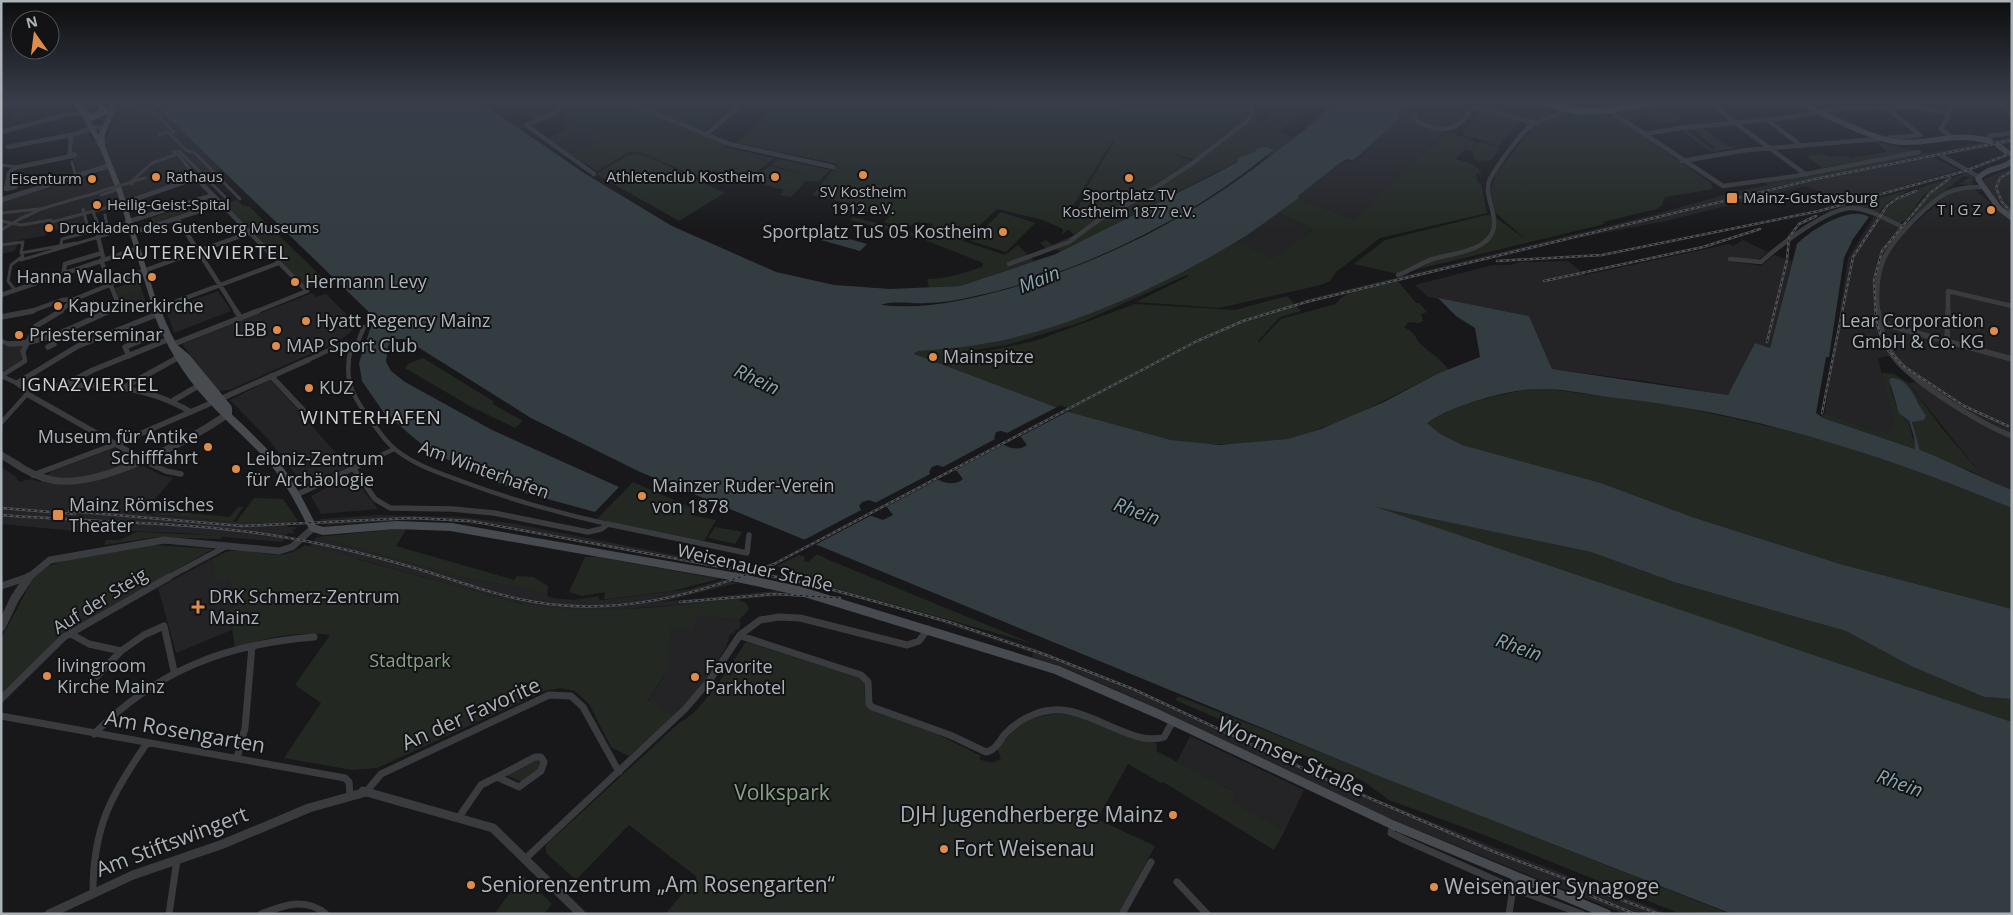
<svg xmlns="http://www.w3.org/2000/svg" width="2013" height="915" font-family="'Open Sans',sans-serif">
	<style>
		.built { fill: #242426 }
		.green { fill: #232922; fill-rule: evenodd }
		.water { fill: #333d41; fill-rule: evenodd }
		.pier { fill: #18181a }
		.lines { fill: none; stroke-linecap: round; stroke-linejoin: round }
		.stream { stroke: #333d41; stroke-width: 1 }
		.pedestrian-tunnel { stroke: #35373a; stroke-width: 3; stroke-dasharray: 3 2; stroke-linecap: butt }
		.pedestrian-far1 { stroke: #393b3e; stroke-width: 3 }
		.pedestrian { stroke: #393b3e; stroke-width: 4.5 }
		.minor-far2 { stroke: #393b3e; stroke-width: 4.5 }
		.minor-far1 { stroke: #393b3e; stroke-width: 5.5 }
		.minor { stroke: #393b3e; stroke-width: 7 }
		.tertiary-far2 { stroke: #393b3e; stroke-width: 5.5 }
		.tertiary-far1 { stroke: #393b3e; stroke-width: 7 }
		.tertiary { stroke: #393b3e; stroke-width: 9 }
		.secondary-far2 { stroke: #474a4e; stroke-width: 5.5 }
		.secondary-far1 { stroke: #474a4e; stroke-width: 8 }
		.secondary { stroke: #474a4e; stroke-width: 9 }
		.primary { stroke: #56595d; stroke-width: 7 }
		.rail-casing { stroke: #4e5155; stroke-width: 2.5 }
		.rail { stroke: #131315; stroke-width: 1; stroke-dasharray: 3; stroke-linecap: butt }
		.pedestrian-bridge { stroke: #393b3e; stroke-width: 3 }
		.poi-dot { fill: #de8c4b; stroke: #131315; stroke-width: 2 }
		.labels { text-anchor: middle; stroke-width: 4; stroke-linejoin: round; paint-order: stroke }
		.far-poi-label { font-size: 15px; fill: #abb2b8; stroke: #131315; text-anchor: start }
		.poi-label { font-size: 18px; fill: #abb2b8; stroke: #131315; text-anchor: start }
		.street-label { font-size: 18px; fill: #abb2b8; stroke: #131315 }
		.park-label { font-size: 18px; fill: #89a185; stroke: #131315 }
		.neighbourhood-label { font-size: 19px; letter-spacing: 1px; fill: #ccd0d4; stroke: #131315 }
		.water-label { font-size: 19px; font-style: italic; fill: #87a5af; stroke: #131315 }
		.near-street-label { font-size: 21px; fill: #abb2b8; stroke: #131315 }
		.near-park-label { font-size: 21px; fill: #89a185; stroke: #131315 }
		.near-poi-label { font-size: 21px; fill: #abb2b8; stroke: #131315; text-anchor: start }
	</style>
	<rect width="100%" height="100%" fill="#18181a"/>
	<path class="built" d="M23 102H45L46 106 35 110 37 116 12 122 10 109 25 104Z
		M116 102H152L221 169 83 215 85 223 51 231 44 236 19 240 15 251 1 254V202L99 174 97 167 78 173 73 158 78 154 74 152 72 136 87 132 91 141 108 137 115 114Z
		M1412 102H1473L1457 125 1448 129 1354 220 1299 198 1297 196 1340 163 1345 161 1352 163 1398 119 1396 118 1401 110Z
		M1673 103 1686 111 1676 113 1682 117 1676 122 1662 124 1646 117 1627 121 1619 115 1620 112 1655 104 1660 107Z
		M582 132 598 141 570 154 554 144Z
		M2012 137V143L1934 157 1958 170 1844 203 1806 186 1666 221 1578 238 1307 303 1304 300 1649 216 1738 191Z
		M2012 168V216L2001 207 1981 180Z
		M1974 189 2012 221V490L1980 478 1975 473H1980L1908 383 1917 382 1891 357 1886 356 1878 359 1894 421 1890 431H1873L1825 412 1848 258 1874 216 1907 230 1952 191Z
		M1278 212 1313 230 1272 258 1238 241Z
		M1743 240 1768 252 1756 261 1729 258V261L1761 266 1774 255 1792 261 1770 348 1755 343 1728 395 1644 381 1552 369 1529 316 1428 297 1415 285 1493 265H1511L1519 262 1568 261 1585 275 1729 244 1733 246Z
		M142 291 148 307 125 314 118 297Z
		M218 291 231 311 174 333 166 310Z
		M312 293 316 297 326 294 355 323 352 331 339 341 230 390 218 391 182 344Z
		M1 342 24 344 21 362 1 373Z
		M270 380 298 410 348 467 304 486 269 440 230 400Z
		M115 448 134 459 140 467 143 466 161 475 173 478 146 510V514L236 522 289 521 287 527H298L292 531 295 534 288 533 282 542 182 533 97 530 85 532 1 524V467L15 476 19 482 30 479 40 482 52 471Z
		M351 475 378 509 321 514 311 496Z
		M377 515 462 517 511 523 807 581 849 591 938 617 1036 649 1094 672 1366 795 1506 852 1669 914H1624L1381 815 1137 699 1066 668 1032 657 1033 653 911 612 797 583 486 525 445 521 403 520 330 525 322 524 320 519Z
		M317 537 466 578 533 590 553 598 574 600 598 596 600 600H604L690 589 722 580 738 583 661 602 763 592 779 591 778 596 602 611 548 609 522 604 310 546Z
		M212 559 216 582 229 576 238 605 229 609 232 630 176 653 158 588Z
		M698 616 739 620 741 623 739 630 736 629 734 634H730L726 647 703 684 673 716 648 702 664 675 670 627Z
		M1190 736 1304 790 1285 830 1233 802 1237 793 1177 762Z"/>
	<path class="green" d="M504 102H561L555 112 534 121 529 117 526 118Z
		M566 102H620L726 145 723 147 775 158 748 178 737 179 714 170 695 176 641 152H629L597 171 570 154 597 141 582 132 554 144 546 139 568 128 563 125 570 121 559 115 567 112 562 109Z
		M642 102H735L701 132 637 105Z
		M780 102H961L1091 107 1241 108 1250 117 1255 110 1259 122 1265 119 1277 121 1268 117 1265 107H1254L1253 102H1332L1328 106 1311 107 1279 131 1294 138 1269 157 1255 152 1061 252 1054 248 1047 249 1040 243 1046 240 1052 245 1074 235 1069 230 1062 234 1063 229 1043 220 997 209 963 241 1005 255 1018 245 1034 261 960 286 929 287 927 279C946 279 964 273 982 267L983 263 920 238 850 220 853 217 907 231 928 239V229L933 224 917 222 906 228 884 222 890 216 857 210 852 204 812 195 838 164 737 143ZM1246 120 1190 165 1100 219 1070 211 1112 141 1114 142 1085 190 1128 202 1191 161 1170 153 1194 159 1241 122Z
		M1478 102H1533L1552 108 1553 110 1547 115 1551 117 1570 112 1615 117 1710 182 1713 189 1665 197 1662 205 1657 209 1603 222 1605 224 1402 273H1393L1354 264 1385 240 1486 215 1494 216 1525 239 1495 212 1490 192 1496 173 1536 124 1478 105Z
		M1482 110 1520 121 1499 146 1461 134Z
		M1703 128 1728 146H1734L1737 148 1710 152 1681 130 1685 129 1711 148H1716L1692 129Z
		M1447 132 1477 142 1471 151 1465 149 1456 159C1470 164 1475 162 1482 174H1476L1478 183H1481L1487 213 1380 238 1336 272 1330 281 1321 285 1219 308 1136 302 1189 276 1187 275 1082 322 1007 345 954 353 988 351 1035 341 1135 304 1235 310 1287 296 1301 311 1280 317 1258 341 1259 342 1281 319 1336 304C1346 288 1380 286 1398 281L1416 303H1419L1427 312 1421 314 1423 321 1419 323 1409 322 1404 327C1419 335 1413 338 1423 346 1433 355 1441 359 1449 370L1437 374 1351 417 1295 438 1245 444H1200L1171 440 1069 412 915 355 918 351C946 347 976 345 1004 339 1086 322 1166 283 1238 241L1272 258 1313 230 1278 212 1299 198 1354 220 1386 187Z
		M1479 141 1501 148 1491 160 1479 162 1474 159 1472 150Z
		M1875 141 1915 151 1822 168 1806 156 1823 154 1830 157 1849 156 1851 158 1887 152Z
		M1923 153H1932L1763 189 1743 192 1734 188 1742 191 1768 185 1765 183 1800 178Z
		M637 154 650 157 725 193 679 221 596 174 628 155Z
		M778 159 830 170 818 182 806 181 791 197 779 195 784 190 748 180 770 166 801 174 796 179 802 174 771 165Z
		M1967 173 1973 177 1972 185 1959 184 1970 177 1963 176 1911 219C1926 197 1941 181 1967 173Z
		M1943 181 1923 196 1906 219 1900 224 1882 216C1893 199 1923 185 1943 181Z
		M1908 190 1887 203 1878 214 1852 206Z
		M1087 192 1124 204 1099 218 1076 211Z
		M211 199 215 203 153 223 151 218Z
		M237 200 242 205 250 207 328 283 323 285 320 282 307 288 224 204Z
		M1001 212 1035 223 1006 252 971 241Z
		M138 280 142 291 118 297 115 288Z
		M423 358 493 401V404L523 421 515 428 468 405 405 368 408 364Z
		M1884 373 1894 374 1908 383 1941 427 1980 473H1975L1920 450 1912 422 1926 415 1920 409 1919 402 1890 383C1890 392 1900 417 1908 421L1916 449 1823 418 1821 415H1824L1825 412 1873 431H1890L1894 421 1881 374Z
		M1538 388 1668 404 1781 429 1843 445 1956 484 2012 508V609L1840 564 1692 517 1601 483 1462 445 1439 433 1427 423C1456 403 1504 393 1538 388Z
		M633 482 694 509 690 515 716 520 704 541 597 519Z
		M254 498 283 499 298 521 267 523 236 522Z
		M1372 506 1591 552 1674 582 1846 631 1911 666 1984 697 2012 699V722Z
		M238 507H243L233 522 152 514 156 510 230 517Z
		M715 527 742 532 735 544 708 538Z
		M407 528 396 546 514 580 517 576 533 577 548 586 547 596 533 590 466 578 317 537Z
		M137 532 222 536 221 539 157 537 104 545 106 540H120Z
		M155 545 213 549 107 608 72 630 1 694V639L34 577 49 566 62 561Z
		M305 545 358 558 356 559 522 604C593 617 664 606 736 599L746 603 749 609 739 620 698 616 693 630 670 627 668 668 648 701 673 716 629 756 611 747 589 704 575 691 560 688 545 691 377 768 352 770 284 758 321 703 295 685 330 635C297 631 267 638 235 647L229 609 238 605 229 577 216 583 212 559C217 557 221 554 226 552 255 544 275 567 305 545Z
		M817 554 829 560 1031 643 808 580 801 576V573L777 566 799 555 805 557 804 561 808 562Z
		M585 557H598L719 579 672 591 607 599H604L605 592 582 596 569 592Z
		M746 642 859 678 864 683 865 700 870 710 937 734 981 756 979 759C986 762 995 765 1001 758L997 749C1044 686 1097 723 1157 744L1156 751 1237 793 1233 802 1285 830 1274 850 1163 782 1161 783 1128 764 1097 819 1155 846 1118 914H665L697 877 629 825 576 880 546 853V845L680 722C700 715 733 661 746 642Z
		M1178 696 1730 914 1676 912 1479 833 1389 800 1363 781 1345 773 1175 700Z
		M534 760H539L541 767 522 782 505 775Z
		M523 876 552 904 544 914H494Z"/>
	<path class="water" d="M152 102H480L584 173 672 226 776 272 834 285 890 289 960 286 1056 254 1217 173 1237 162 1239 158 1255 152 1257 148 1267 147 1273 150C1194 218 1076 275 975 296 959 300 942 303 926 303 913 304 892 300 881 305 924 310 967 300 1008 289 1104 262 1194 216 1273 154 1294 138 1316 123 1332 102H1412L1401 110 1397 118 1399 119 1353 161 1347 159 1340 163 1298 196 1299 198C1278 212 1258 229 1236 242 1165 285 1065 331 982 344 961 348 939 349 918 351L914 354 1069 412 1171 440 1219 445 1288 439 1321 429 1384 402 1437 374 1480 357 1475 328 1456 316 1438 298 1529 316 1552 369 1728 395 1755 343 1770 348 1797 244C1811 230 1850 205 1869 217L1853 239 1844 258 1829 357H1826L1816 413 1823 418 1915 449 1914 437 1909 421 1899 413 1889 380 1891 378C1911 378 1916 404 1926 415L1924 420 1912 422 1920 450C1952 462 1980 478 2012 490V508C1885 455 1753 413 1617 398 1591 395 1563 388 1538 389 1509 389 1450 406 1427 423L1439 433 1462 445 1601 483 1692 517 1840 564 2012 609V699L1984 697 1911 666 1846 631 1674 582 1591 552 1376 507 2012 722V914H1732L1379 776 640 472 531 418 405 339H394L388 346 386 362 391 371 405 382 492 430 619 487 595 512 522 492 475 474 473 470C434 456 416 442 387 413H384L362 381 359 363 374 317ZM1001 431 1021 437 1027 445C1017 453 1003 446 994 438L996 432ZM937 465 957 471 963 479C953 488 935 481 929 472L932 467ZM869 500 887 507 893 515 883 520 863 513 859 506 862 502Z
		M961 102H1240L1242 104 1241 108 1091 107Z
		M828 233 867 244 860 251 821 240Z"/>
	<path class="pier" d="M1061 405 1071 410 1017 438 1005 434Z
		M997 438 1007 443 952 472 941 468Z
		M932 473 941 478 884 508 873 504Z
		M863 509 872 515 813 546 802 541Z"/>
	<g class="lines">
		<path class="stream" d="M1252 103 1276 102
			M1242 104H1248"/>
		<path class="pedestrian-tunnel" d="M52 224V231"/>
		<path class="pedestrian-far1" d="M143 102 174 132 170 134 186 150 195 153 240 199
			M124 106 152 111
			M115 111 129 102
			M159 135 168 132 170 134
			M180 151 178 154 196 178
			M173 152H180L229 201
			M72 162 75 173
			M1 165 17 167
			M134 181 145 178
			M132 184 131 182 152 163 175 155
			M93 194 104 190
			M101 195 119 189
			M93 212 100 229 107 225 105 215
			M1 213 39 209
			M25 217 41 209 78 198
			M1 221 21 225 51 220 52 222 121 204
			M13 223 27 215
			M1 230 13 223
			M61 244 62 239 89 232 83 209
			M1 245 23 242 21 253 23 256 11 265 8 281 15 290
			M21 253 76 243
			M21 260 129 228"/>
		<path class="pedestrian" d="M364 327 357 344 351 348C344 376 350 393 367 415 376 427 384 441 396 450 415 465 439 473 461 481 509 499 558 513 608 524
			M1 341 9 344
			M308 360 346 342 351 348
			M1 376 25 361 23 351
			M1 376 17 383
			M1 423 27 394
			M358 466 394 449"/>
		<path class="minor-far2" d="M562 102 556 113 526 125 594 174
			M627 102 729 144 833 167
			M874 102 1228 112 1241 111 1251 107
			M1596 102 1606 109
			M1711 102 1734 122 1805 174
			M1896 102 1948 114
			M1996 102 2012 114
			M1 106 14 102
			M1474 106 1534 123
			M1887 108 1920 135
			M1614 114 1723 186 1796 176 1919 152
			M1415 115 1413 117C1418 123 1426 126 1434 128 1456 133 1466 119 1477 102
			M1766 119 1802 146
			M1941 129 1948 117 1951 102
			M1941 129 1949 135
			M1 132 68 114 83 113
			M1644 134 1681 128 1785 118 1844 108 1916 107
			M706 135 743 102
			M1989 136 2012 133
			M1888 138 1920 135
			M8 147 71 135 97 127H101L102 134
			M70 154 71 135
			M70 154H74L75 155 67 157Z
			M1942 156 1979 177
			M1682 161 1747 150 1879 139
			M15 183 17 184 15 187 6 189 7 184Z
			M7 184 9 173 14 168 67 157
			M121 204 196 178 307 291 255 312
			M177 218 237 312
			M127 222 213 195
			M131 233 221 204
			M98 237 103 257
			M1730 259 1761 262C1779 246 1829 206 1854 208 1872 210 1889 221 1905 228
			M101 260 119 306 106 312
			M1009 264 1069 242 1100 219 1139 198 1190 165 1248 120 1252 113 1249 102
			M64 271 65 264 102 253
			M1398 275C1410 271 1420 263 1433 259 1453 253 1497 251 1494 220 1493 207 1484 191 1490 179 1497 166 1521 132 1532 125 1543 119 1556 117 1566 108
			M1 295 136 249
			M156 309 279 263
			M29 312 62 300 75 299
			M59 312 75 299 143 271 249 233
			M1878 312C1873 267 1886 246 1918 216 1940 195 1950 186 1982 187
			M1948 312V291L2012 306"/>
		<path class="minor-far1" d="M236 311 241 318
			M1878 311C1880 327 1884 344 1894 357 1914 383 1981 424 2012 436
			M158 314 78 346 17 383 24 388 27 394 151 464 166 471 181 474
			M1 317 33 311
			M1880 323 2012 359
			M1947 341 1948 311
			M9 344C44 344 78 325 109 311
			M171 345 258 311
			M48 347 54 344 50 335
			M23 351 36 326 61 311
			M129 356 125 347 164 331
			M271 376 303 410
			M66 384 93 370 167 340
			M24 388C83 383 139 381 191 412
			M123 388 179 357
			M174 400 200 385
			M218 400 308 360
			M353 468 375 499 390 508 452 509 494 513 588 532 601 529 608 524 747 553 749 535
			M33 475 119 443 209 404
			M296 495 358 466
			M24 578 28 577
			M167 578 227 546"/>
		<path class="minor" d="M1 586 28 577
			M71 634 89 644 121 651 144 635 164 626 174 671
			M741 636 861 675 868 682 869 704 872 707 950 735 986 752C996 750 999 741 1005 734 1017 721 1036 711 1053 710 1089 707 1134 748 1164 737L1173 721
			M97 676 121 651
			M1 699 64 637 169 577
			M1 716 345 778 349 782 350 795
			M94 734C157 670 226 644 314 637
			M535 757H541L544 762 541 771 519 787 497 777Z
			M237 758 245 728 252 646
			M366 792 381 774 549 695 571 696 583 707 619 772
			M459 817 481 785 497 777
			M1393 825 1391 833 1405 840 1513 888 1582 914
			M526 858 685 709 709 681 740 635 760 620 779 617 800 618 907 645 919 641 928 629
			M1177 882 1207 914
			M93 892C93 827 111 795 147 743
			M169 914 177 860
			M261 914C284 905 305 897 326 914
			M1122 914 1151 862
			M1509 914 1515 876"/>
		<path class="tertiary-far2" d="M1 200 108 166"/>
		<path class="tertiary-far1" d="M1 455 18 465
			M14 463C26 471 37 477 52 480 98 490 190 440 228 414
			M28 578 50 560 164 540 279 551 292 547 313 528"/>
		<path class="tertiary" d="M1 627 15 598 29 577
			M363 791 493 828 581 914
			M49 914 133 875 223 844 309 808 366 792"/>
		<path class="secondary-far2" d="M113 102 112 112 102 134V146L119 189 157 312
			M1798 102C1823 113 1873 140 1898 142 1932 145 1952 131 1990 141
			M83 112 101 145
			M1998 145 2008 153
			M2012 161C2002 170 1986 167 1978 179L1999 208 2012 218"/>
		<path class="secondary-far1" d="M157 311C169 343 186 372 210 398 232 422 258 442 279 469 293 487 303 508 313 528L323 531 396 525 451 527 742 578
			M175 348 187 358 228 408V414"/>
		<path class="secondary" d="M735 577 800 591 1057 670 1156 713 1393 825 1607 914"/>
		<path class="primary" d="M77 102 83 112 92 117 105 111 98 102
			M1541 102 1583 112
			M1577 111H1603L1654 102"/>
		<defs>
			<path id="rail" d="M2012 171 2000 178 1996 188 2002 202 2012 213
				M1950 178 1930 193 1882 251 1874 280 1876 321 1884 345 1902 365 1964 406 2008 426
				M1497 261 1602 255 1819 211 1965 171 2012 153
				M1544 281 1703 247 1760 229
				M1767 342 1787 260 1789 237 1799 224 1816 216
				M1822 413 1853 257 1887 206 1898 198 1916 191
				M1 508 75 514
				M69 511 242 526 412 518 471 521 782 578 834 590 949 622 1046 655 1133 689 1330 781 1497 853 1659 914
				M1 515C97 523 195 521 289 538 336 546 382 558 428 572 463 583 498 596 535 602 617 616 698 595 774 564L1195 342 1243 321 1306 302 1815 179 2012 140
				M680 602 775 594 840 598
				M1591 896 1635 914"/>
		</defs>
		<use href="#rail" class="rail-casing"/>
		<use href="#rail" class="rail"/>
		<path class="pedestrian-bridge" d="M104 190 129 183
			M78 198 93 194"/>
	</g>
	<linearGradient id="sky" x2="0" y2="1"><stop stop-color="#0d0d0e"/><stop offset="0.44" stop-color="#373d49"/><stop offset="1" stop-color="#373d49" stop-opacity="0"/></linearGradient>
	<rect width="2013" height="230" fill="url(#sky)"/>
	<g class="poi-dot">
		<circle cx="863" cy="175" r="5"/>
		<circle cx="156" cy="177" r="5"/>
		<circle cx="775" cy="177" r="5"/>
		<circle cx="1129" cy="178" r="5"/>
		<circle cx="92" cy="179" r="5"/>
		<rect x="1726" y="192" width="12" height="12" rx="2.5"/>
		<circle cx="97" cy="205" r="5"/>
		<circle cx="1991" cy="210" r="5"/>
		<circle cx="49" cy="228" r="5"/>
		<circle cx="1003" cy="232" r="5"/>
		<circle cx="152" cy="277" r="5"/>
		<circle cx="295" cy="282" r="5"/>
		<circle cx="58" cy="306" r="5"/>
		<circle cx="306" cy="321" r="5"/>
		<circle cx="277" cy="330" r="5"/>
		<circle cx="1994" cy="331" r="5"/>
		<circle cx="19" cy="335" r="5"/>
		<circle cx="276" cy="346" r="5"/>
		<circle cx="933" cy="357" r="5"/>
		<circle cx="309" cy="388" r="5"/>
		<circle cx="208" cy="447" r="5"/>
		<circle cx="236" cy="469" r="5"/>
		<circle cx="642" cy="496" r="5"/>
		<rect x="52" y="509" width="12" height="12" rx="2.5"/>
		<path d="M195.5 599.5h5v5h5v5h-5v5h-5v-5h-5v-5h5z"/>
		<circle cx="47" cy="676" r="5"/>
		<circle cx="695" cy="677" r="5"/>
		<circle cx="1173" cy="815" r="5"/>
		<circle cx="944" cy="849" r="5"/>
		<circle cx="471" cy="885" r="5"/>
		<circle cx="1434" cy="887" r="5"/>
	</g>
	<g class="labels">
		<g class="far-poi-label">
			<text x="166" y="182">Rathaus</text>
			<text x="765" y="182" text-anchor="end">Athletenclub Kostheim</text>
			<text x="82" y="184" text-anchor="end">Eisenturm</text>
			<text x="863" y="197" text-anchor="middle">SV Kostheim<tspan x="863" dy="17">1912 e.V.</tspan></text>
			<text x="1129" y="200" text-anchor="middle">Sportplatz TV<tspan x="1129" dy="17">Kostheim 1877 e.V.</tspan></text>
			<text x="1743" y="203">Mainz-Gustavsburg</text>
			<text x="107" y="210">Heilig-Geist-Spital</text>
			<text x="1981" y="215" text-anchor="end">T I G Z</text>
			<text x="59" y="233">Druckladen des Gutenberg Museums</text>
		</g>
		<g class="poi-label">
			<text x="993" y="238" text-anchor="end">Sportplatz TuS 05 Kostheim</text>
			<text x="142" y="283" text-anchor="end">Hanna Wallach</text>
			<text x="305" y="288">Hermann Levy</text>
			<text x="68" y="312">Kapuzinerkirche</text>
			<text x="316" y="327">Hyatt Regency Mainz</text>
			<text x="1984" y="327" text-anchor="end">Lear Corporation<tspan x="1984" dy="21">GmbH &amp; Co. KG</tspan></text>
			<text x="267" y="336" text-anchor="end">LBB</text>
			<text x="29" y="341">Priesterseminar</text>
			<text x="286" y="352">MAP Sport Club</text>
			<text x="943" y="363">Mainspitze</text>
			<text x="319" y="394">KUZ</text>
			<text x="198" y="443" text-anchor="end">Museum für Antike<tspan x="198" dy="21">Schifffahrt</tspan></text>
			<text x="246" y="465">Leibniz-Zentrum<tspan x="246" dy="21">für Archäologie</tspan></text>
			<text x="652" y="492">Mainzer Ruder-Verein<tspan x="652" dy="21">von 1878</tspan></text>
			<text x="69" y="511">Mainz Römisches<tspan x="69" dy="21">Theater</tspan></text>
			<text x="209" y="603">DRK Schmerz-Zentrum<tspan x="209" dy="21">Mainz</tspan></text>
			<text x="57" y="672">livingroom<tspan x="57" dy="21">Kirche Mainz</tspan></text>
			<text x="705" y="673">Favorite<tspan x="705" dy="21">Parkhotel</tspan></text>
		</g>
		<g class="street-label">
			<text transform="translate(484 470) rotate(20)" y="6">Am Winterhafen</text>
			<text transform="translate(755 568) rotate(13)" y="6">Weisenauer Straße</text>
			<text transform="translate(100 601) rotate(-32)" y="6">Auf der Steig</text>
		</g>
		<g class="park-label">
			<text x="410" y="667">Stadtpark</text>
		</g>
		<g class="neighbourhood-label">
			<text x="200" y="259">LAUTERENVIERTEL</text>
			<text x="90" y="391">IGNAZVIERTEL</text>
			<text x="371" y="424">WINTERHAFEN</text>
		</g>
		<g class="water-label">
			<text transform="translate(1039 279) rotate(-21)" y="7">Main</text>
			<text transform="translate(757 379) rotate(25)" y="7">Rhein</text>
			<text transform="translate(1137 511) rotate(20)" y="7">Rhein</text>
			<text transform="translate(1519 647) rotate(20)" y="7">Rhein</text>
			<text transform="translate(1900 783) rotate(20)" y="7">Rhein</text>
		</g>
		<g class="near-street-label">
			<text transform="translate(471 714) rotate(-24)" y="7">An der Favorite</text>
			<text transform="translate(185 732) rotate(10)" y="7">Am Rosengarten</text>
			<text transform="translate(1291 757) rotate(25)" y="7">Wormser Straße</text>
			<text transform="translate(172 842) rotate(-21)" y="7">Am Stiftswingert</text>
		</g>
		<g class="near-park-label">
			<text x="782" y="800">Volkspark</text>
		</g>
		<g class="near-poi-label">
			<text x="1163" y="822" text-anchor="end">DJH Jugendherberge Mainz</text>
			<text x="954" y="856">Fort Weisenau</text>
			<text x="481" y="892">Seniorenzentrum „Am Rosengarten“</text>
			<text x="1444" y="894">Weisenauer Synagoge</text>
		</g>
	</g>
	<rect width="2013" height="915" fill="none" stroke="#abb2b8" stroke-width="5"/>
	<g transform="translate(35 35) rotate(346)"><circle r="24" fill="#131315" stroke="#505356"/>
	<path d="M0-4L9 19L0 12L-9 19Z" fill="#de8c4b"/>
	<text y="-8" font-size="14" font-weight="bold" text-anchor="middle" fill="#abb2b8">N</text>
	</g>
</svg>
